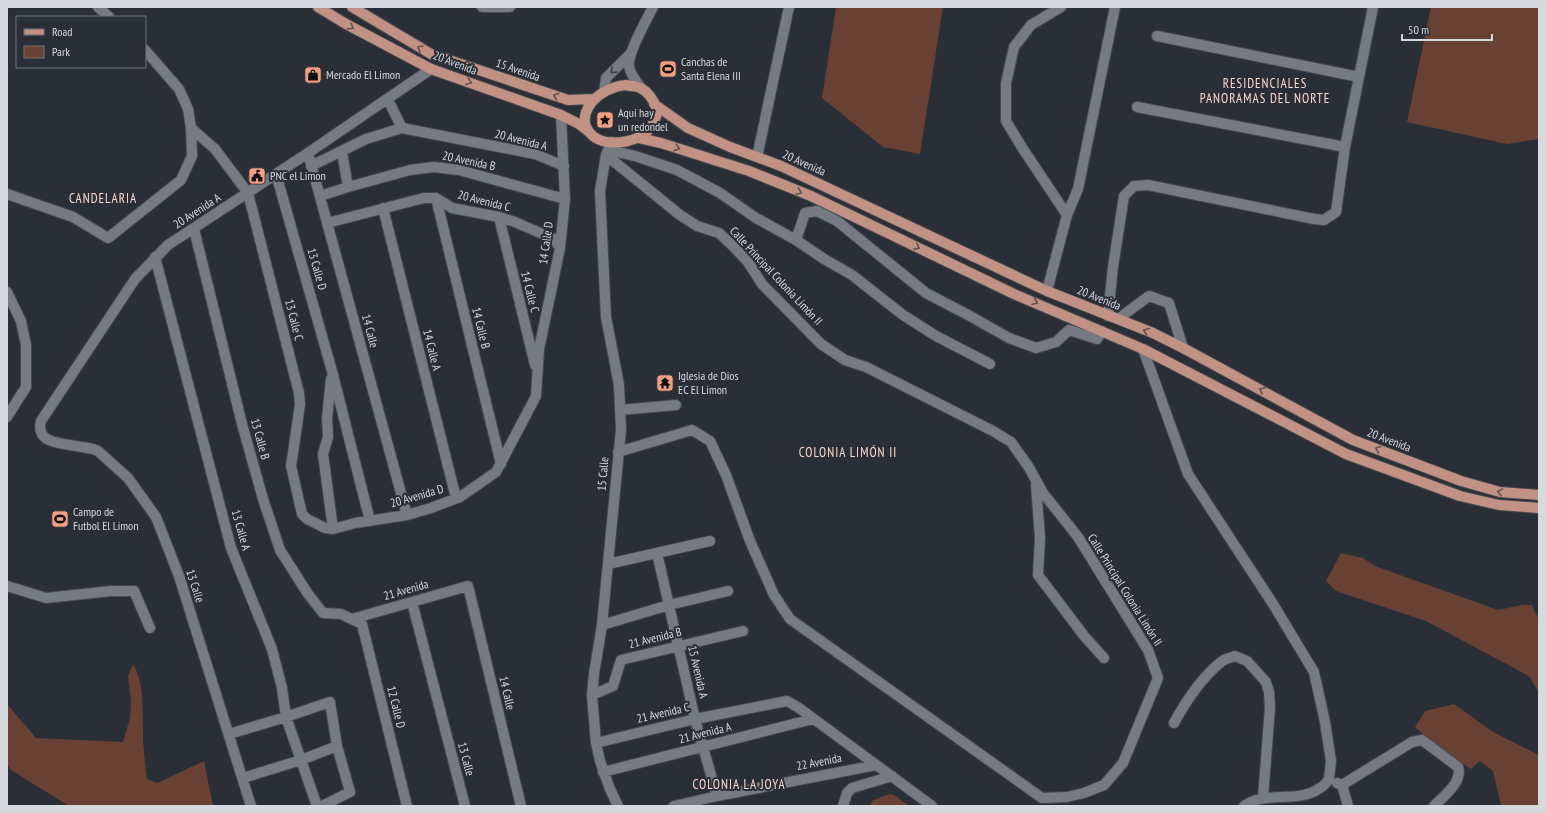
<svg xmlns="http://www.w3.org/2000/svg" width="1546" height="813" font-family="'PT Sans Narrow',sans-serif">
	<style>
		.green { fill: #684134 }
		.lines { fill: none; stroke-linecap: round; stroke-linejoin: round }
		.minor-casing { stroke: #45494f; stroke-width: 12 }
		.major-casing { stroke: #45494f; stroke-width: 12 }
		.minor { stroke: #757a83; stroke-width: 10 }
		.major { stroke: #c19184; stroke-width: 10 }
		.oneway { stroke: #5f5151 }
		.oneway2 { stroke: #353942 }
		.labels { text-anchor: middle; stroke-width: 4; stroke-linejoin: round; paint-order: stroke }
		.poi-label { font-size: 12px; fill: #d6d9de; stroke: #2a2e36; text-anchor: start }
		.street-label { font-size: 12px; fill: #d6d9de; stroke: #2a2e36 }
		.neighbourhood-label { font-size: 13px; letter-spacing: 1px; fill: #fad9ce; stroke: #2a2e36 }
	</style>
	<rect width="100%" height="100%" fill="#2a2e36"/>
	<path class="green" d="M836 7H943L920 154 883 147 822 98Z
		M1431 7H1539V139L1507 144 1407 122Z
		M1341 553 1363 558 1375 566 1498 610 1522 605H1532L1539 620V693L1529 676 1426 621 1336 591 1326 581Z
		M133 664C145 684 142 709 143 732 143 747 145 763 147 779L157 783 204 761 213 806H69L11 770 7 764V704L36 738 123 742 130 718 131 701 128 676Z
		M1454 704 1493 732 1539 755V806H1501L1493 771 1480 761 1471 769 1443 752 1415 727 1425 711Z
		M890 794 894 795 909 806H870L873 800Z"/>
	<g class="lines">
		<defs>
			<path id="minor" d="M98 7 109 17
				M482 7H510
				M1061 7 1031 25 1014 47 1006 83V121L1023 149 1067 215
				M1157 36 1359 77
				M641 88C636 81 630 74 629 66 627 54 647 19 653 7
				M604 92 606 78 630 54
				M388 100 402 128
				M1137 107 1345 147
				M191 128 215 149 248 193 299 393 300 405 291 466 302 514 307 519 325 528 333 529 355 523 407 515 431 508 460 497 496 472 536 396 539 349 560 248 565 199 561 115
				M612 142 606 155 600 191 606 317 619 385 621 430 602 625 594 674 592 695 596 743 600 761 610 789 618 806
				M608 150 635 156 677 170 720 193 756 218 796 240 824 259 852 275 903 315 936 336 990 364
				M342 152 348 187
				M308 153 407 515
				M606 155 680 215 697 226 719 233 732 245 748 262 762 284 821 344 845 360 866 367 993 431 1011 442 1028 466 1043 493 1078 537 1148 650 1158 678 1123 763 1104 785 1084 793 1067 797 1042 798 790 619 774 595 750 541 726 475 710 441 692 430 618 452
				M757 157 789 7
				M311 166 366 139 402 128 535 154 564 166
				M276 174 332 371 370 521
				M7 194 73 217 108 238 181 180 192 156 191 128 188 109 179 89 145 50
				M320 196 348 187 410 170 434 167 459 170 565 199
				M436 198 501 464
				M383 208 456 498
				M499 217 535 365
				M327 223 424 198H436L452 208 499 217 515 222 554 239 560 248
				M194 229 242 424 263 499 280 550 308 594 323 613 341 614 362 624 407 806
				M796 240 805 213 817 211 837 221 926 293 970 316 1009 338 1036 348 1056 342 1069 330 1097 339 1102 331
				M155 257 231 548 272 649 282 688 286 717 317 806
				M1047 291 1067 215 1078 189 1115 7
				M7 292 21 321 26 345V387L7 417
				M1108 316 1113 267 1124 196 1134 186 1148 185 1314 219 1324 220 1336 212 1345 147 1373 7
				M1118 319 1149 296 1169 303 1183 348
				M1143 349 1188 474 1273 604 1314 672 1325 722 1331 761 1329 779C1327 782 1324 786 1320 788 1298 804 1266 790 1244 806
				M331 379 327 418 328 437 323 454 333 529
				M620 410 676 405
				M1036 485 1040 538 1038 575 1085 637 1104 658
				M657 553 695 719 717 796
				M608 564 710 541
				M7 586 46 598 111 591H134L150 628
				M412 602 465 806
				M352 619 468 586 521 806
				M602 625 669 605 728 591
				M592 695 613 686 621 660 743 631
				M1174 723C1185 703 1202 677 1221 662 1224 659 1230 658 1235 656L1247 661 1266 682 1269 692 1270 707 1263 798
				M229 734 286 717 330 702 337 746 350 792 322 806
				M596 743 695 719 787 701 799 708 932 806
				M603 772 813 719
				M243 778 301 760 337 746
				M1337 783 1342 785 1348 806
				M1342 785 1412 742 1422 740 1458 767C1463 782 1444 796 1434 806
				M251 806 179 576 156 517 128 478 98 451 93 449C80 446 60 445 49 440 41 437 39 429 41 421L135 279 168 245 308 153 431 69
				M674 806 717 796 876 765
				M843 806 847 793 852 788 892 776"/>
			<path id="major" d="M318 7 346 24 431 69 561 115 579 124 588 131
				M352 7 431 54 568 100 594 99
				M625 85C630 86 636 86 640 88 648 91 657 104 657 113 657 115 655 119 654 121 648 142 608 149 593 136 573 119 593 94 613 88 617 86 621 86 625 85Z
				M654 104 688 128 730 147 781 166 1047 291 1153 333 1183 348 1353 440 1461 481 1500 492 1539 495
				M639 138 661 143 749 171 811 196 1014 294 1143 349 1346 454 1460 496 1499 505 1539 508"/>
		</defs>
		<use href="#minor" class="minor-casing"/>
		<use href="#major" class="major-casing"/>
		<use href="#minor" class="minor"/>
		<use href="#major" class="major"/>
	</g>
	<defs><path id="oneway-chevron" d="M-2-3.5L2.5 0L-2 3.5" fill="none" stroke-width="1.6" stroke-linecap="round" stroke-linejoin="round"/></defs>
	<g class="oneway">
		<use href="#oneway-chevron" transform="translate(351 27) rotate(28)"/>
		<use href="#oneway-chevron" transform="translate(420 48) rotate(-149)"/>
		<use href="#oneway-chevron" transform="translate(469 82) rotate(20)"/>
		<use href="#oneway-chevron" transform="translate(556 96) rotate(-161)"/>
		<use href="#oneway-chevron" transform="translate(677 148) rotate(18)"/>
		<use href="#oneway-chevron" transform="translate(799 192) rotate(22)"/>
		<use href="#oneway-chevron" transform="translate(917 247) rotate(26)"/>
		<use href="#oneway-chevron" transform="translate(1035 302) rotate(23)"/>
		<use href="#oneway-chevron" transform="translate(1146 331) rotate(-158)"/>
		<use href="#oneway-chevron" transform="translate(1262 390) rotate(-152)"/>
		<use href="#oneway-chevron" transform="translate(1378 449) rotate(-159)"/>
		<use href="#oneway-chevron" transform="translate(1500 492) rotate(-170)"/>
	</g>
	<use class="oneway2" href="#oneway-chevron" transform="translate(613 71) rotate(135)"/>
	<defs>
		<symbol id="stadium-square" viewBox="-11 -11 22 22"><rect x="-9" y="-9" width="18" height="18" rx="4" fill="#f39f83" stroke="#2a2e36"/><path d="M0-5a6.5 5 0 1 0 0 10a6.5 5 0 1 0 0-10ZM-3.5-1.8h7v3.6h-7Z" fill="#111"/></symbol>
		<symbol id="shop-square" viewBox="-11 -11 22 22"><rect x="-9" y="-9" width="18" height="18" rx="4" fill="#f39f83" stroke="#2a2e36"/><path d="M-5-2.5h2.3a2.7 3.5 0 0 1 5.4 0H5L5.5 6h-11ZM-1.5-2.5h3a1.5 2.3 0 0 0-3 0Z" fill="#111"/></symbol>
		<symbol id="sight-square" viewBox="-11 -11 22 22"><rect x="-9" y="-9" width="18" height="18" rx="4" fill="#f39f83" stroke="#2a2e36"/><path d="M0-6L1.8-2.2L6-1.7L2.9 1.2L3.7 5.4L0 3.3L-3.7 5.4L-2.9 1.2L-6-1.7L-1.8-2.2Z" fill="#111"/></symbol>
		<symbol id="civic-square" viewBox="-11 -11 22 22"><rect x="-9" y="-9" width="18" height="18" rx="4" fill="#f39f83" stroke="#2a2e36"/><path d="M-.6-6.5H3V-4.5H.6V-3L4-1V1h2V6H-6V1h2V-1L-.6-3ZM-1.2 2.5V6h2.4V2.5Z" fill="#111"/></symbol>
		<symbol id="temple-square" viewBox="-11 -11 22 22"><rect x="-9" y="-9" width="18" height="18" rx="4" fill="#f39f83" stroke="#2a2e36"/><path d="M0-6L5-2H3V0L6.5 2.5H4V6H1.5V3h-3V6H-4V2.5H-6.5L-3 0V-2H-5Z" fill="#111"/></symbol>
	</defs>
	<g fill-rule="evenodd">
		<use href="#stadium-square" x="658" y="59" width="20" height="20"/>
		<use href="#shop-square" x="303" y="65" width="20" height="20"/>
		<use href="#sight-square" x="595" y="110" width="20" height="20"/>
		<use href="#civic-square" x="247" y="166" width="20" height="20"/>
		<use href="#temple-square" x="655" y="373" width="20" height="20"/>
		<use href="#stadium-square" x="50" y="509" width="20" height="20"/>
	</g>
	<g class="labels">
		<g class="poi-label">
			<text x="681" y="66">Canchas de<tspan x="681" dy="14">Santa Elena III</tspan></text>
			<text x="326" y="79">Mercado El Limon</text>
			<text x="618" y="117">Aquí hay<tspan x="618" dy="14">un redondel</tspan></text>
			<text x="270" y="180">PNC el Limon</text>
			<text x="678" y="380">Iglesia de Dios<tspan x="678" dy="14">EC El Limon</tspan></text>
			<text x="73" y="516">Campo de<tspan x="73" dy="14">Futbol El Limon</tspan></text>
		</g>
		<g class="street-label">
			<text transform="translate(455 63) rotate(21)" y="4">20 Avenida</text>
			<text transform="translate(518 70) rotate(19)" y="4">15 Avenida</text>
			<text transform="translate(521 140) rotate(14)" y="4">20 Avenida A</text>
			<text transform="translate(469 161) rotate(12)" y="4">20 Avenida B</text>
			<text transform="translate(804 163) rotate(24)" y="4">20 Avenida</text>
			<text transform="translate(484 201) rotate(14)" y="4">20 Avenida C</text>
			<text transform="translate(197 211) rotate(-33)" y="4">20 Avenida A</text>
			<text transform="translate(546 243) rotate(-82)" y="4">14 Calle D</text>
			<text transform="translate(317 269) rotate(74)" y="4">13 Calle D</text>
			<text transform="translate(776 276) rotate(47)" y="4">Calle Principal Colonia Limón II</text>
			<text transform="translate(530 292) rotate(76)" y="4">14 Calle C</text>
			<text transform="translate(1099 298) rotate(22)" y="4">20 Avenida</text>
			<text transform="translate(294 320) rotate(76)" y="4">13 Calle C</text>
			<text transform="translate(481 328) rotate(76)" y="4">14 Calle B</text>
			<text transform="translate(370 331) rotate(75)" y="4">14 Calle</text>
			<text transform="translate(432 350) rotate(76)" y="4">14 Calle A</text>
			<text transform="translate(260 439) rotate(75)" y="4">13 Calle B</text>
			<text transform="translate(1389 440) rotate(21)" y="4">20 Avenida</text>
			<text transform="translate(603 474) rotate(-85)" y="4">15 Calle</text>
			<text transform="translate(417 496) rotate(-16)" y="4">20 Avenida D</text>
			<text transform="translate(241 530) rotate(74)" y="4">13 Calle A</text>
			<text transform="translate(195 586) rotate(72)" y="4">13 Calle</text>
			<text transform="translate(406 590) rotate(-16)" y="4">21 Avenida</text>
			<text transform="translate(1125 590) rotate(58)" y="4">Calle Principal Colonia Limón II</text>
			<text transform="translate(655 638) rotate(-14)" y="4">21 Avenida B</text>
			<text transform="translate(698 672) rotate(77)" y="4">15 Avenida A</text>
			<text transform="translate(507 693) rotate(77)" y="4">14 Calle</text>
			<text transform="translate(396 707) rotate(76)" y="4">12 Calle D</text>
			<text transform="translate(663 713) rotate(-13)" y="4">21 Avenida C</text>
			<text transform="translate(705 733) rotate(-14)" y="4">21 Avenida A</text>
			<text transform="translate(466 759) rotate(75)" y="4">13 Calle</text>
			<text transform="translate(819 762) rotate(-11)" y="4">22 Avenida</text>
		</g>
		<g class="neighbourhood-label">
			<text x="1265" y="88">RESIDENCIALES<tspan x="1265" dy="15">PANORAMAS DEL NORTE</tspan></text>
			<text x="103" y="203">CANDELARIA</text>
			<text x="848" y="457">COLONIA LIMÓN II</text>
			<text x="739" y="789">COLONIA LA JOYA</text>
		</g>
	</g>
	<rect width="1546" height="813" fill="none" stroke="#d6d9de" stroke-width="16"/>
	<rect x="16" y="16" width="130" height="52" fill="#2a2e36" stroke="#6f7279"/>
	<rect x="24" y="29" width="20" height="6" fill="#c19184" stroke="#6f7279"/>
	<text x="52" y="36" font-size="12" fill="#d6d9de">Road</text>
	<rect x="24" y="46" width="20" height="12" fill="#684134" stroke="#6f7279"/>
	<text x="52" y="56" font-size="12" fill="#d6d9de">Park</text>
	<path d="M1402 34v6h90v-6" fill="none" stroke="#d6d9de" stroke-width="2"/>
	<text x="1408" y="34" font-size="12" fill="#d6d9de" stroke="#2a2e36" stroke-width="3" paint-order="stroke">50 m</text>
</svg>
